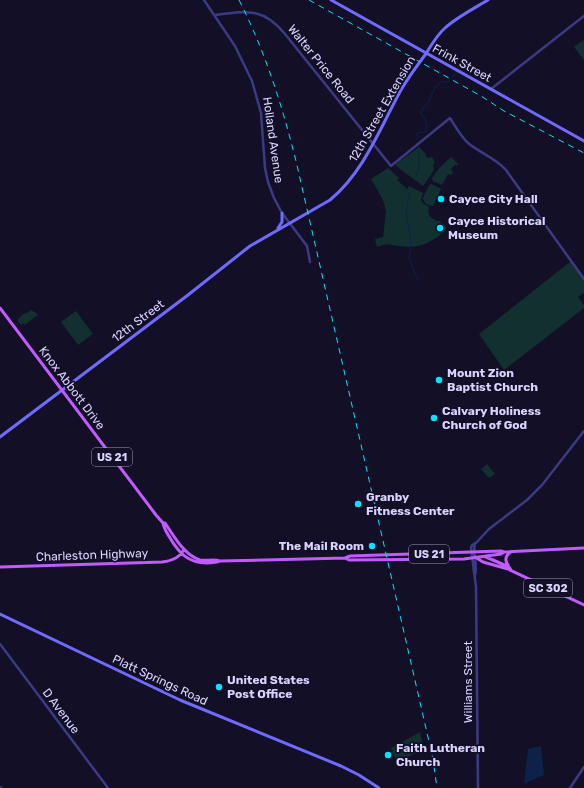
<svg xmlns="http://www.w3.org/2000/svg" width="584" height="788" font-family="Rubik,sans-serif">
	<style>
		.green { fill: #12302f }
		.water { fill: #0c2248 }
		.lines { fill: none; stroke-linecap: round; stroke-linejoin: round }
		.stream { stroke: #0c2248; stroke-width: 1 }
		.tertiary { stroke: #3d3a85; stroke-width: 2.5 }
		.secondary { stroke: #6f6bff; stroke-width: 3 }
		.primary { stroke: #c25bff; stroke-width: 3 }
		.rail { stroke: #00e5ff; stroke-width: 1; stroke-dasharray: 6 5; stroke-linecap: butt }
		.poi-dot { fill: #00e5ff; stroke: #130f26; stroke-width: 1.5 }
		.labels { text-anchor: middle; stroke-width: 3.5; stroke-linejoin: round; paint-order: stroke }
		.shield { fill: #130f26; stroke: #9e99be; stroke-width: 1 }
		.shield-label { font-size: 11px; font-weight: bold; fill: #d9d4ff }
		.street-label { font-size: 12px; fill: #d9d4ff; stroke: #130f26 }
		.poi-label { font-size: 12px; font-weight: bold; fill: #d9d4ff; stroke: #130f26; text-anchor: start }
	</style>
	<rect width="100%" height="100%" fill="#130f26"/>
	<path class="green" d="M583 40 584 42V60L574 47Z
		M419 147 426 154 425 155 427 158 432 157 435 162 433 165 434 170 423 186 396 166V164Z
		M451 157 459 165H455L451 169 453 173 451 175 448 174 442 185 433 181 432 178 439 168Z
		M388 168 399 178 397 180 407 189 409 186 423 193 421 200 423 203 429 207C427 215 430 218 437 221H440L446 228 445 231C429 244 419 249 399 246 387 245 390 243 377 247L375 239 383 237 386 211 383 200 371 179Z
		M432 184 441 189 433 206C429 206 423 203 423 198L429 185Z
		M571 261 584 279V293L578 297 584 305V308L504 370 479 334Z
		M30 310 35 312 39 316H36L25 325 23 323 21 325 17 320 23 314 29 312Z
		M76 311 93 334 78 345 61 322Z
		M487 464 495 474 489 478 481 469Z
		M420 732 424 749 400 761 395 757 391 748Z"/>
	<path class="water" d="M541 746 544 775 524 784 528 749Z"/>
	<g class="lines">
		<path class="stream" d="M460 70 466 65 468 61
			M452 77 458 72
			M417 136V133L426 132C428 125 426 119 421 114L423 108 429 102 434 89 440 82 450 81
			M416 177C419 168 422 159 418 150
			M410 193 406 210 411 244 409 257 415 274 419 281"/>
		<path class="tertiary" d="M204 0 235 46 252 81 261 113 265 168 268 182 274 198 282 213 307 246 310 262
			M215 15C247 11 263 7 285 34L391 166 450 118C455 126 460 135 467 142 479 153 495 157 506 170L584 279
			M491 89 584 16
			M475 575C478 563 472 554 475 543
			M0 644 108 788
			M0 787 1 788
			M478 788 476 587 471 548 472 545 476 543 489 529 527 500 542 485 584 431
			M570 788 584 767"/>
		<path class="secondary" d="M331 0 584 141
			M278 228 282 222V213
			M0 437 188 295 250 246 330 200C364 172 380 128 401 90 408 78 416 67 425 55 431 46 436 36 445 28 457 17 473 9 488 0
			M0 614 180 700 341 766 359 775 379 788"/>
		<path class="primary" d="M0 308 156 515 163 523H165C174 536 184 555 200 560 207 561 214 559 220 561L345 558 350 556 501 551 504 552 584 548
			M163 523C164 529 167 533 170 538 179 553 188 563 207 563 212 563 216 563 220 561
			M475 557 483 562 508 569 584 605
			M486 557 509 567 511 570
			M345 558 349 560 464 559 501 554 504 552
			M508 565C504 560 506 555 511 552
			M0 567 162 562C171 561 180 558 184 549"/>
		<path class="rail" d="M239 0C265 51 282 105 296 161L433 759 437 788
			M309 0 481 96 504 111 584 153"/>
	</g>
	<g class="poi-dot">
		<circle cx="441" cy="199" r="4"/>
		<circle cx="440" cy="228" r="4"/>
		<circle cx="439" cy="380" r="4"/>
		<circle cx="434" cy="418" r="4"/>
		<circle cx="358" cy="504" r="4"/>
		<circle cx="372" cy="546" r="4"/>
		<circle cx="219" cy="687" r="4"/>
		<circle cx="388" cy="755" r="4"/>
	</g>
	<g class="labels">
		<g class="shield">
			<rect x="92" y="448" width="40" height="18" rx="3"/>
			<rect x="409" y="545" width="40" height="18" rx="3"/>
			<rect x="524" y="579" width="48" height="18" rx="3"/>
		</g>
		<g class="shield-label">
			<text x="112" y="461">US 21</text>
			<text x="429" y="558">US 21</text>
			<text x="548" y="592">SC 302</text>
		</g>
		<g class="street-label">
			<text transform="translate(462 63) rotate(29)" y="4">Frink Street</text>
			<text transform="translate(321 64) rotate(51)" y="4">Walter Price Road</text>
			<text transform="translate(382 109) rotate(-60)" y="4">12th Street Extension</text>
			<text transform="translate(273 140) rotate(82)" y="4">Holland Avenue</text>
			<text transform="translate(138 321) rotate(-37)" y="4">12th Street</text>
			<text transform="translate(72 388) rotate(53)" y="4">Knox Abbott Drive</text>
			<text transform="translate(92 555) rotate(-2)" y="4">Charleston Highway</text>
			<text transform="translate(160 680) rotate(25)" y="4">Platt Springs Road</text>
			<text transform="translate(468 682) rotate(-90)" y="4">Williams Street</text>
			<text transform="translate(61 711) rotate(53)" y="4">D Avenue</text>
		</g>
		<g class="poi-label">
			<text x="449" y="203">Cayce City Hall</text>
			<text x="448" y="225">Cayce Historical<tspan x="448" dy="14">Museum</tspan></text>
			<text x="447" y="377">Mount Zion<tspan x="447" dy="14">Baptist Church</tspan></text>
			<text x="442" y="415">Calvary Holiness<tspan x="442" dy="14">Church of God</tspan></text>
			<text x="366" y="501">Granby<tspan x="366" dy="14">Fitness Center</tspan></text>
			<text x="364" y="550" text-anchor="end">The Mail Room</text>
			<text x="227" y="684">United States<tspan x="227" dy="14">Post Office</tspan></text>
			<text x="396" y="752">Faith Lutheran<tspan x="396" dy="14">Church</tspan></text>
		</g>
	</g>
</svg>
